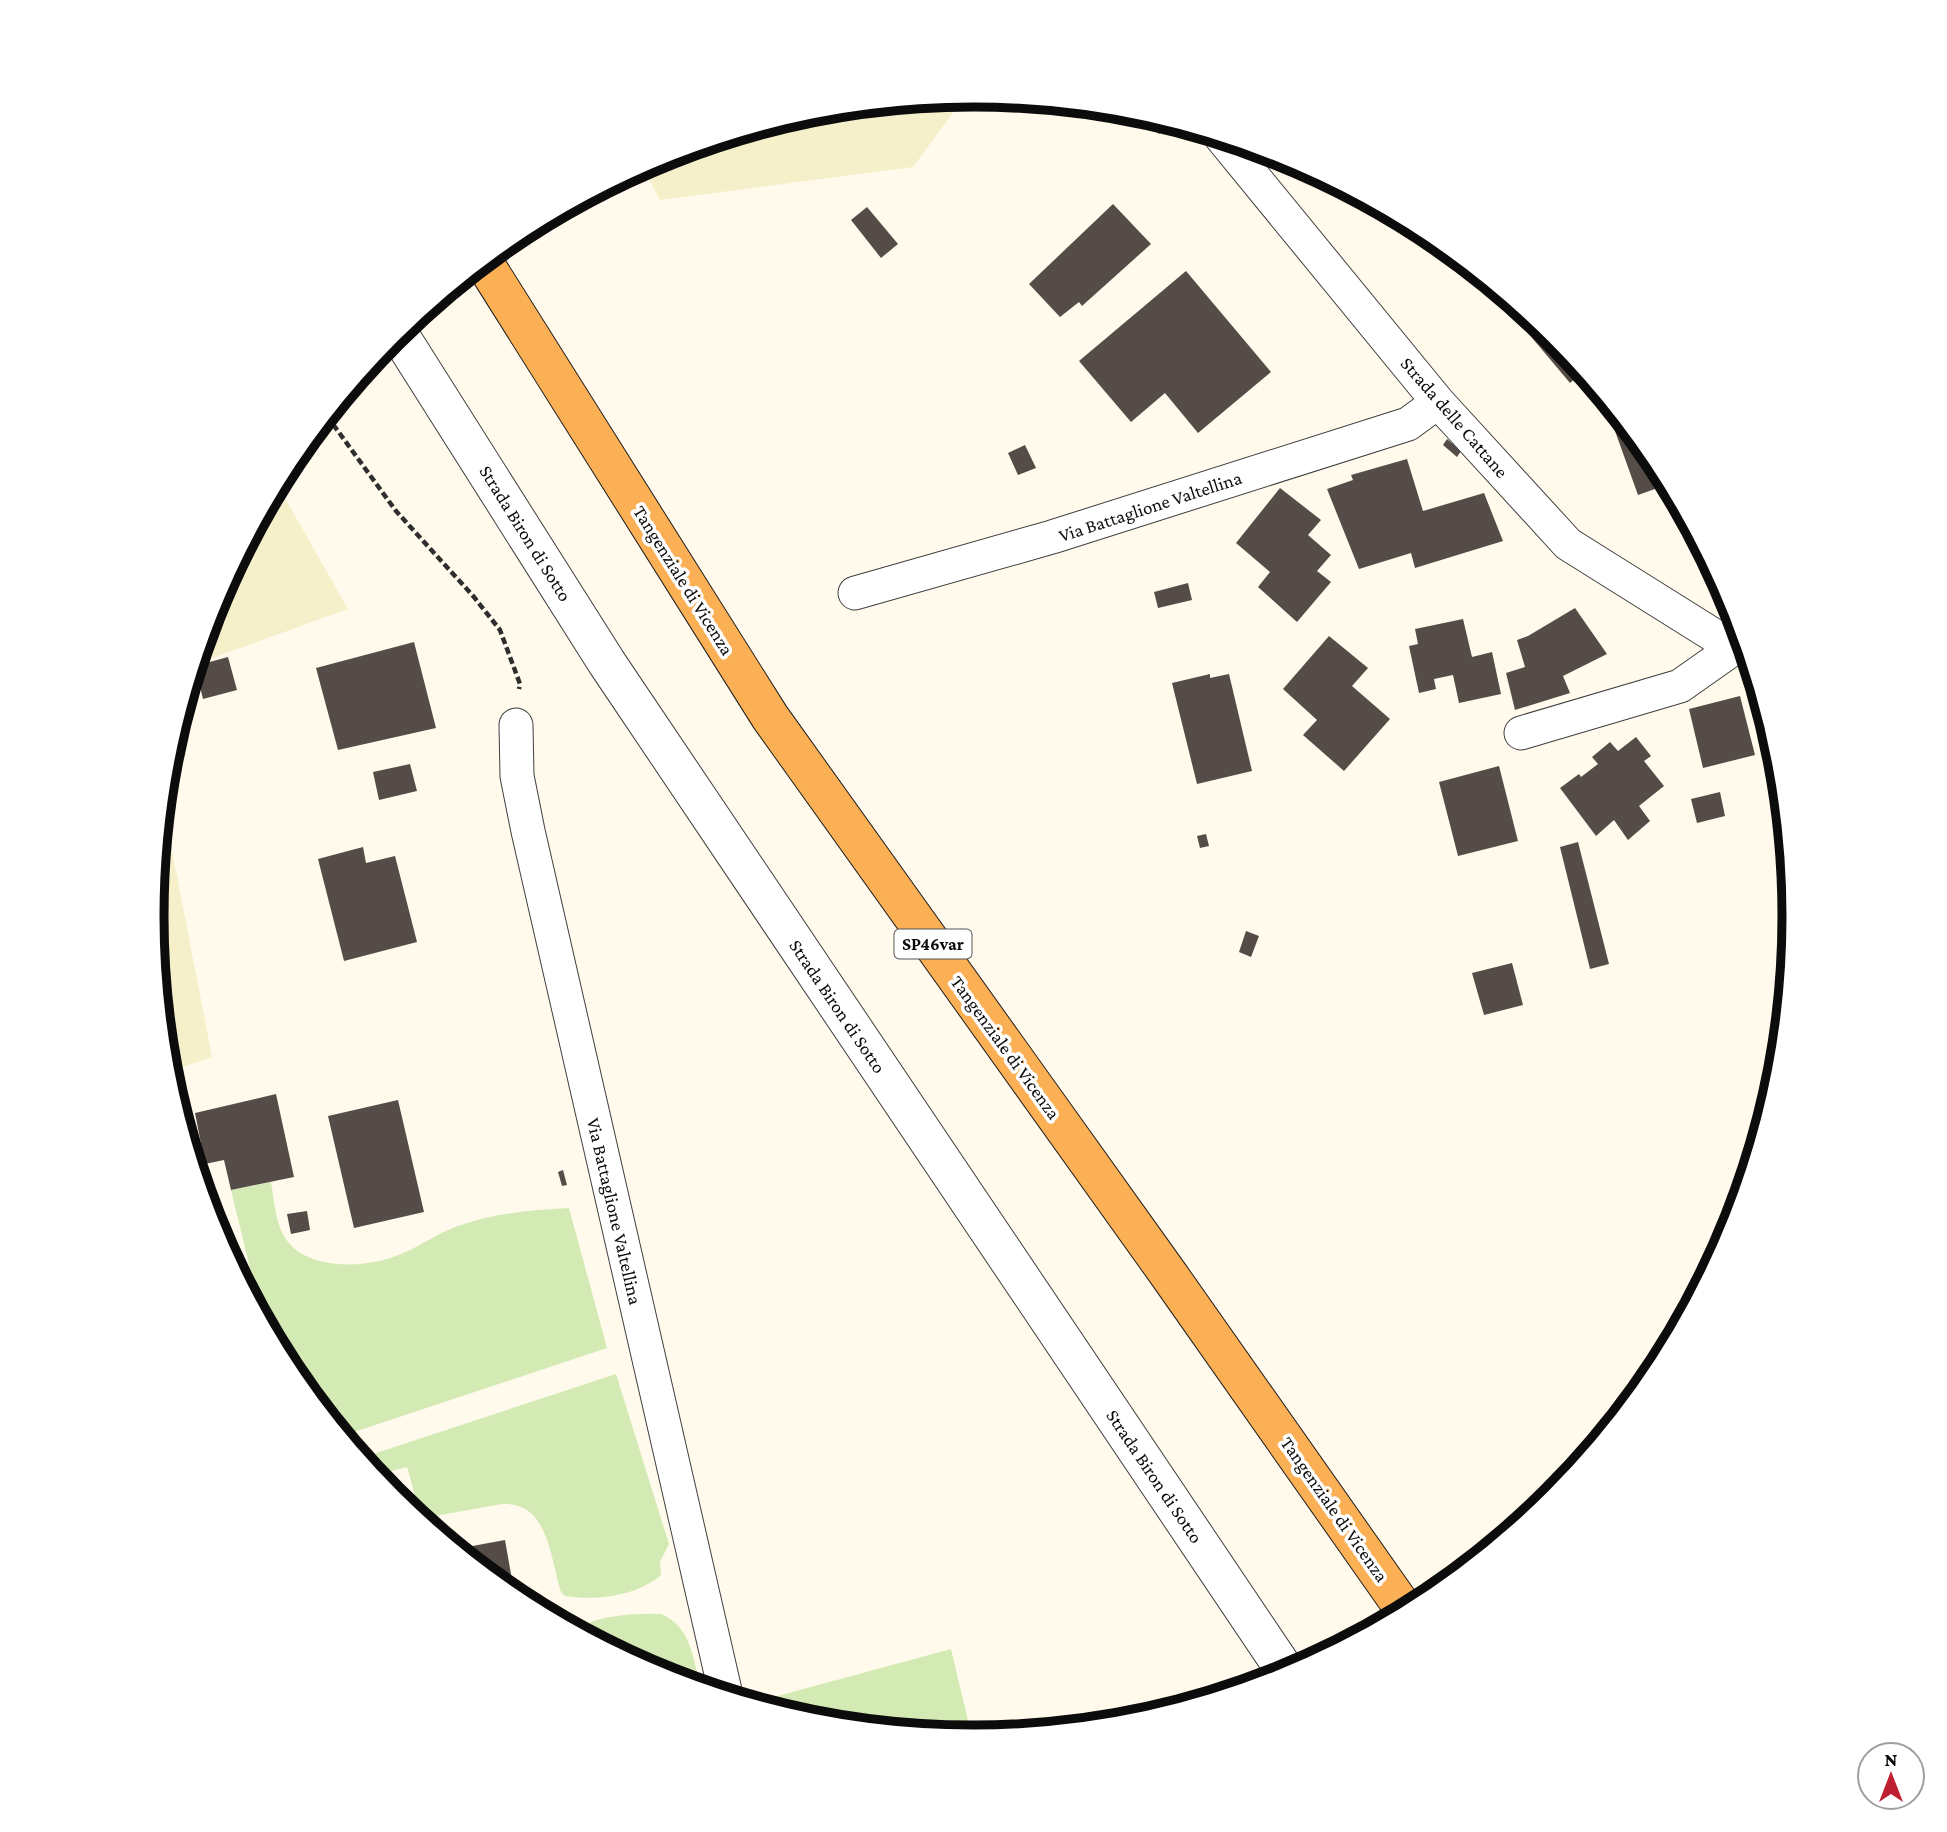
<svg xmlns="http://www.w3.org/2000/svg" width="1947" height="1832" font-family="'Crimson Pro',serif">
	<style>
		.farmland { fill: #f5efca }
		.green { fill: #d3eab4 }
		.building { fill: #554c48 }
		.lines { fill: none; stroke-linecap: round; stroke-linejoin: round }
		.minor-casing { stroke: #3f3f3f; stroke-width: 35 }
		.tertiary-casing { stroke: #3f3f3f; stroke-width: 40 }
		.trunk-casing { stroke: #1d1d1d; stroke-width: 40 }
		.path { stroke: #2e2e2e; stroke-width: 4.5; stroke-dasharray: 7 3.5; stroke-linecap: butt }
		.minor { stroke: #fff; stroke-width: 33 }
		.tertiary { stroke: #fff; stroke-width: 38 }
		.trunk { stroke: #fbb056; stroke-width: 38 }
		.labels { text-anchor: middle; stroke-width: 7; stroke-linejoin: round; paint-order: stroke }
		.shield { fill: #fff; stroke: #555; stroke-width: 2 }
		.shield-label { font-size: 18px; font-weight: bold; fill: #0c0c0c }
		.street-label { font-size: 19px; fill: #0c0c0c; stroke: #fff }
		.rim { fill: none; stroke: #0c0c0c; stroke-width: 9 }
	</style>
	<rect width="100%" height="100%" fill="#fffaeb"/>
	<path class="farmland" d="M966 95 913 167 660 200 642 166 660 157 814 110Z
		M277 484 348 609 196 664 215 601Z
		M163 804 212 1057 167 1072 152 916Z"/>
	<path class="green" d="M271 1182C274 1198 275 1220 283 1234 290 1248 301 1255 316 1260 347 1269 381 1264 410 1250 426 1242 441 1232 458 1226 495 1213 531 1210 569 1208L607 1348 342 1436 290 1372 263 1321 231 1190Z
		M616 1374 669 1544 660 1562 661 1575C637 1596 596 1601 565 1596L561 1592C550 1558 549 1502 502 1504L429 1517 418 1506 407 1467 375 1475 361 1458Z
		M661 1614C691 1626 693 1659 701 1688L659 1675 575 1630C597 1615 635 1613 661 1614Z
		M951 1649 972 1737 813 1722 752 1703Z"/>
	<path class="building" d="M1151 116 1166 120 1170 124 1159 134 1147 120Z
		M1113 204 1151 244 1082 306 1079 302 1060 317 1029 284Z
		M867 207 898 244 881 258 851 220Z
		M1186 271 1271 372 1198 433 1165 393 1131 422 1079 361Z
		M1508 297 1555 335 1584 371 1570 383 1502 302Z
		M1629 426 1657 460 1669 484 1638 495 1615 431Z
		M1447 439 1461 451 1457 457 1443 445Z
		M1025 445 1036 468 1018 475 1008 453Z
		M1407 459 1423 511 1484 493 1503 541 1415 568 1411 553 1359 569 1327 489 1353 480 1351 475Z
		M1280 488 1321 520 1308 535 1331 555 1317 571 1331 582 1297 622 1258 587 1270 572 1236 543Z
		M1188 583 1192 600 1158 608 1154 592Z
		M1575 608 1607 654 1563 676 1570 693 1515 710 1506 673 1525 667 1517 640 1528 636Z
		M1463 619 1472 657 1492 652 1501 694 1459 703 1453 675 1434 679 1436 689 1419 693 1409 646 1418 644 1415 629Z
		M1329 636 1368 668 1352 686 1390 719 1344 771 1303 735 1317 720 1283 689Z
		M414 642 436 728 338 750 316 668Z
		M228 657 237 690 203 699 195 666Z
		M1210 674V678L1229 674 1252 771 1197 784 1172 683Z
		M1740 696 1755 755 1703 768 1689 709Z
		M1636 737 1651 756 1644 761 1664 786 1639 806 1650 821 1628 840 1614 820 1596 836 1560 788 1579 774 1581 777 1598 764 1592 757 1610 742 1618 751Z
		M410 764 417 791 379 800 373 772Z
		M1499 766 1518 841 1458 856 1439 782Z
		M1720 792 1725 816 1697 823 1691 799Z
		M1206 834 1209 846 1200 848 1197 836Z
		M1578 842 1609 964 1590 969 1560 847Z
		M363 847 366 863 395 856 417 942 344 961 318 859Z
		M1246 931 1259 936 1251 957 1239 952Z
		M1512 963 1523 1005 1484 1015 1472 973Z
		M276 1094 294 1177 231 1190 224 1160 205 1164 195 1113Z
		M398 1100 424 1212 354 1228 328 1116Z
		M563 1170 567 1185 562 1186 558 1172Z
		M307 1211 310 1230 291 1234 287 1214Z
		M505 1540 515 1597 456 1549Z"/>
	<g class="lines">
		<defs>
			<path id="minor" d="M1221 137 1438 402 1568 544 1734 648 1747 650
				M855 593 1052 537 1408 424 1438 402
				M516 725 517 776 528 831 726 1695
				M1521 733 1680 686 1734 648"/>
			<path id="tertiary" d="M397 331 607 663 1288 1675"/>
			<path id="trunk" d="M483 261 770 717 1169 1275 1406 1612"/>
		</defs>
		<use href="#minor" class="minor-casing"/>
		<use href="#tertiary" class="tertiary-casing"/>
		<use href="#trunk" class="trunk-casing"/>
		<path class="path" d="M327 416 396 511 474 597 500 630 520 684 519 689"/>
		<use href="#minor" class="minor"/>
		<use href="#tertiary" class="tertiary"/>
		<use href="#trunk" class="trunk"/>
	</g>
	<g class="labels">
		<rect class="shield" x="894.5" y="929.5" width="77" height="29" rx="5"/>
		<g class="shield-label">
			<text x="933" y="950">SP46var</text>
		</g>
		<g class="street-label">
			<text transform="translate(1455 417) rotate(49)" y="7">Strada delle Cattane</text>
			<text transform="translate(1150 506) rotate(-18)" y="7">Via Battaglione Valtellina</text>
			<text transform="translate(526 533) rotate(58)" y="7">Strada Biron di Sotto</text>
			<text transform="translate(684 580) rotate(58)" y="7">Tangenziale di Vicenza</text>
			<text transform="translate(838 1006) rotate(56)" y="7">Strada Biron di Sotto</text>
			<text transform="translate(1006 1047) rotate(54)" y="7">Tangenziale di Vicenza</text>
			<text transform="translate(615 1211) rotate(77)" y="7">Via Battaglione Valtellina</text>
			<text transform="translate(1155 1476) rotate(56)" y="7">Strada Biron di Sotto</text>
			<text transform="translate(1335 1509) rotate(55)" y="7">Tangenziale di Vicenza</text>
		</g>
	</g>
	<path d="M0 0H1947V1832H0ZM164 916a809 809 0 1 1 1618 0a809 809 0 1 1-1618 0Z" fill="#fff" fill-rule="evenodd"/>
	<path class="rim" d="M164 916a809 809 0 1 1 1618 0a809 809 0 1 1-1618 0Z"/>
	<g transform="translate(1891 1776)"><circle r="33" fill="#ffffff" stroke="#9e9e9e" stroke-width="2"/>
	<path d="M0-5L12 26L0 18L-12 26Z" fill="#bf2031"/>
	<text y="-10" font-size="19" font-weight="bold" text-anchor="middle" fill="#0c0c0c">N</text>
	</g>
</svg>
